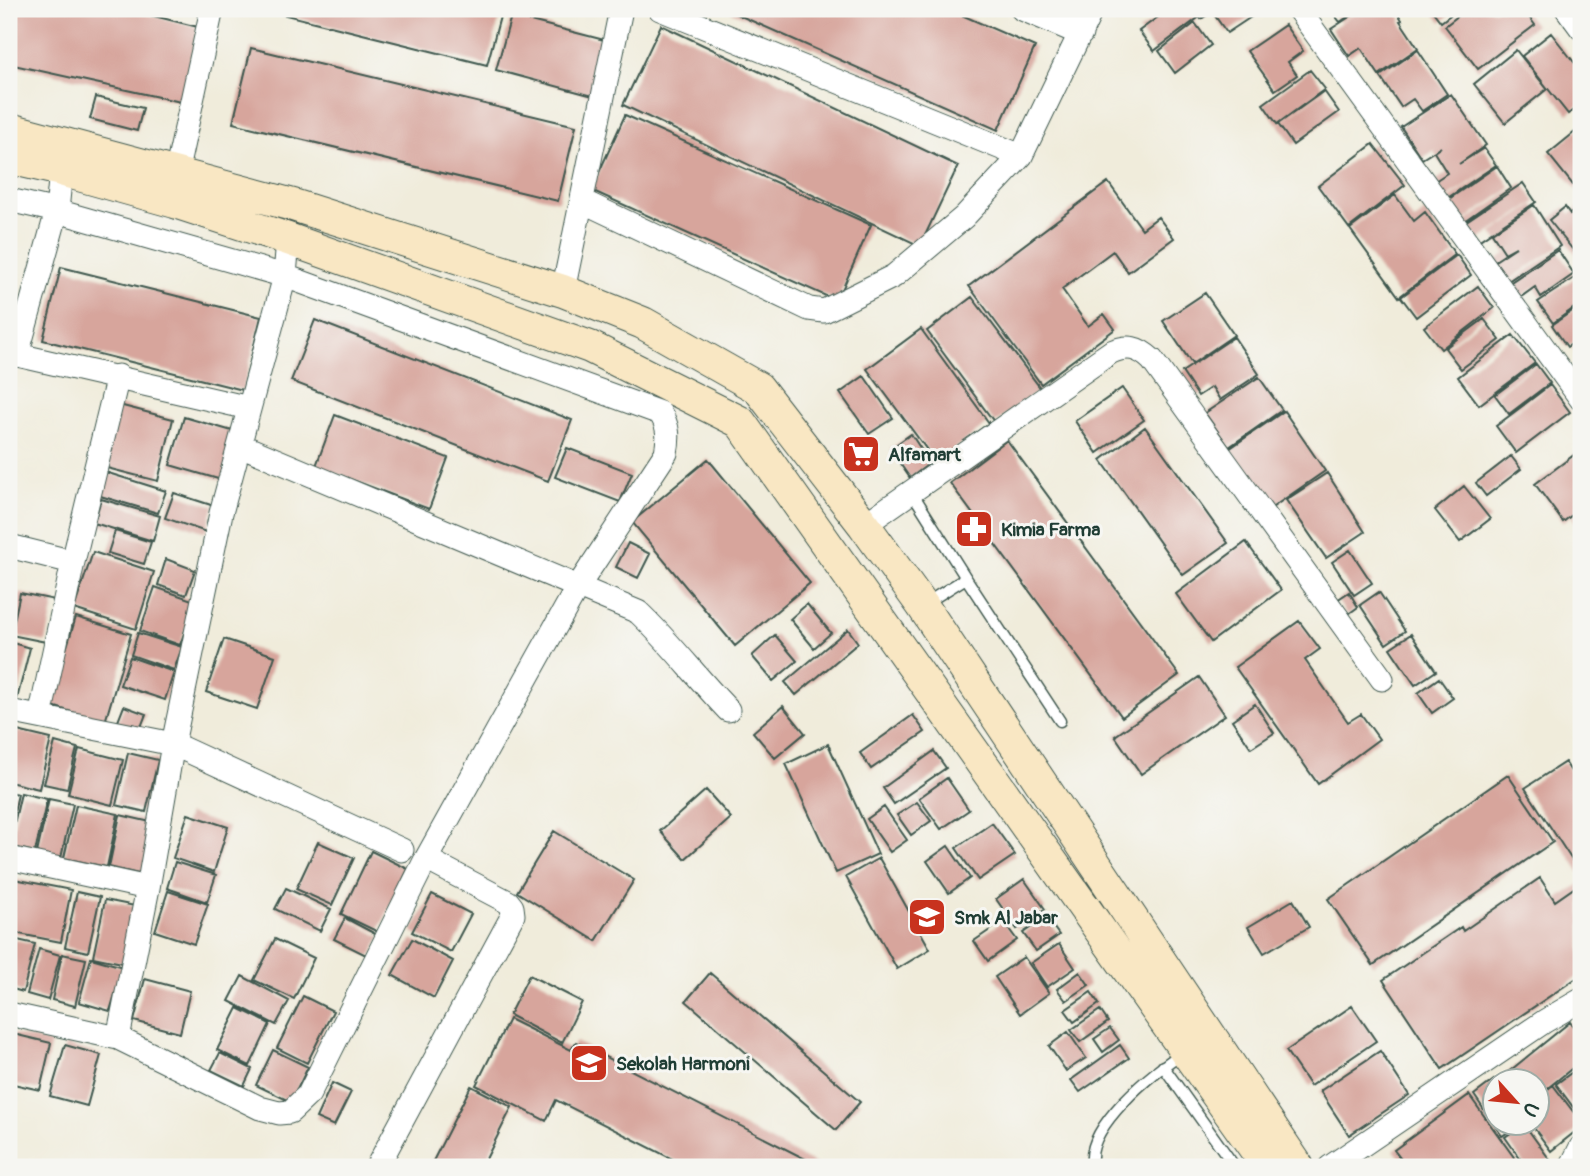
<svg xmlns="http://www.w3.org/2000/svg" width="1590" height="1176" font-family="Pangolin,sans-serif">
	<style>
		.building { fill: #d7a59c }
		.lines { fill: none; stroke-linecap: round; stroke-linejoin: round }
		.lane-casing { stroke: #3e574d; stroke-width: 13 }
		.street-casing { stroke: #3e574d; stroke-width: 25 }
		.secondary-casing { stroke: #3e574d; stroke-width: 34 }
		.lane { stroke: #fff; stroke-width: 10 }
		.street { stroke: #fff; stroke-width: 23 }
		.secondary { stroke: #f9e7c3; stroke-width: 32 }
		.labels { text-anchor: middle; stroke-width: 6; stroke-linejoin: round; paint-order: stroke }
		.poi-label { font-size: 19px; font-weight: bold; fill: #1f3d34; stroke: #f6f6f2; text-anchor: start }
	</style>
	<rect width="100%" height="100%" fill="#f6f6f2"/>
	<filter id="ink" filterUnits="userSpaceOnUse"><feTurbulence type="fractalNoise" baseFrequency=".0143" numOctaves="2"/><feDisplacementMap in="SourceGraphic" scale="14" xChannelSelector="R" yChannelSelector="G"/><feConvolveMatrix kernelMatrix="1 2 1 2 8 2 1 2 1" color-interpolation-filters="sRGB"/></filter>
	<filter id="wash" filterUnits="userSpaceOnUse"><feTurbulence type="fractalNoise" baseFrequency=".00686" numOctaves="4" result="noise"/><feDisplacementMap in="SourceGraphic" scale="28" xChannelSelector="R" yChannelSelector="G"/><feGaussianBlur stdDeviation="1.57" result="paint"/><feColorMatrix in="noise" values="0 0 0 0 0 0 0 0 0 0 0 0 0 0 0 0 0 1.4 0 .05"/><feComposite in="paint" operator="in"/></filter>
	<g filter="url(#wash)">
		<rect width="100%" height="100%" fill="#f0ecdb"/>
		<g id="blocks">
			<path class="building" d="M9 9H126L198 27 181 102 9 64Z
				M262 9H502L487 65Z
				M725 9H948L1035 47 998 130Z
				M1169 9H1191L1198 18 1154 51 1139 31Z
				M1195 9H1216L1201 19Z
				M1220 9H1263L1227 33 1213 13Z
				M1330 9H1360L1340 22Z
				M1362 9H1395L1402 20 1400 21 1418 48 1379 75 1361 48 1349 56 1331 29Z
				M1431 9H1458L1441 22Z
				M1467 9H1523L1535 25 1478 69 1445 26Z
				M511 16 608 41 593 96 496 70Z
				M1195 23 1211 45 1175 73 1159 51Z
				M661 25 958 166 920 246 623 105Z
				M1285 25 1303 51 1288 62 1297 75 1275 90 1247 51Z
				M1551 33 1581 71V104L1568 114 1522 56Z
				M251 48 576 126 558 201 233 123Z
				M1418 50 1447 94 1422 111 1413 99 1401 107 1380 76Z
				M1516 50 1547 89 1505 123 1474 84Z
				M1310 70 1325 89 1277 124 1263 104Z
				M1324 91 1339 112 1293 145 1278 124Z
				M1451 94 1486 145 1459 164 1484 148 1496 165 1446 199 1435 181 1447 173 1434 152 1441 147 1422 159 1401 127Z
				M96 97 143 108 137 131 90 119Z
				M625 115 871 225 837 301 591 190Z
				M1581 127V195L1548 154Z
				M1373 144 1405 185 1349 228 1318 186Z
				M1497 166 1511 188 1464 221 1449 199Z
				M1108 182 1142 229 1158 217 1174 238 1128 272 1113 251 1062 289 1088 326 1104 314 1115 329 1041 384 969 286Z
				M1523 183 1536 202 1478 241 1465 222Z
				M1395 195 1414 221 1425 212 1455 254 1399 297 1350 229Z
				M1534 205 1560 246 1508 281 1495 261 1516 247 1505 253 1492 233Z
				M1581 205V260L1549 220 1565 207 1570 214Z
				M1558 250 1574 274 1541 297 1535 287 1518 299 1508 284Z
				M1457 255 1471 275 1416 317 1401 297Z
				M61 267 261 317 243 390 43 340Z
				M1576 277 1581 285V303L1553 323 1538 302Z
				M1478 286 1494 308 1441 349 1424 327Z
				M1205 293 1234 335 1192 364 1163 321Z
				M972 297 1041 389 995 423 927 331Z
				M1581 305V338L1567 347 1552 325Z
				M1484 319 1500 340 1461 369 1445 348Z
				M315 320 572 420 548 481 291 381Z
				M921 329 989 423 936 462 867 369Z
				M1513 335 1535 363 1479 405 1458 377Z
				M1234 337 1259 374 1220 400 1212 387 1198 396 1182 372Z
				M1581 340V360L1572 347Z
				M1536 364 1550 383 1509 414 1495 395Z
				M864 376 893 418 869 434 840 393Z
				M1259 377 1282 410 1229 447 1205 413Z
				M1550 385 1570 412 1516 453 1496 426Z
				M1122 388 1144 420 1097 453 1075 421Z
				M119 405 173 419 158 481 103 467Z
				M1284 411 1325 471 1270 509 1229 449Z
				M335 415 448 458 429 509 316 466Z
				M184 417 239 433 225 481 170 465Z
				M1145 427 1228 543 1183 575 1101 460Z
				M911 434 930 463 910 478 890 449Z
				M1007 440 1179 675 1122 717 950 483Z
				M567 448 632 473 620 502 555 477Z
				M1578 452 1581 456V508L1563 522 1535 484Z
				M1511 456 1521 469 1486 496 1476 483Z
				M708 459 810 583 735 646 632 522Z
				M105 472 166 491 158 513 97 495Z
				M1327 473 1365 532 1326 558 1286 500Z
				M1464 486 1490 519 1460 542 1435 510Z
				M174 493 214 506 206 532 165 518Z
				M101 499 160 516 153 541 94 523Z
				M1581 510V530L1572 517Z
				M115 531 151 542 144 564 108 553Z
				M1246 542 1281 590 1211 642 1176 594Z
				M628 543 650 554 638 578 616 567Z
				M1350 550 1372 583 1354 595 1332 562Z
				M93 552 154 572 136 629 74 609Z
				M166 559 195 570 186 595 158 585Z
				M155 587 195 601 180 645 140 631Z
				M1349 592 1358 607 1347 615 1337 600Z
				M1379 592 1405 631 1386 644 1360 605Z
				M20 593 55 600 46 642 11 635Z
				M807 604 831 633 814 648 790 619Z
				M76 617 131 634 105 722 49 705Z
				M1299 621 1320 649 1305 660 1348 722 1361 714 1379 739 1318 784 1235 667Z
				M848 629 858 643 796 695 785 682Z
				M138 633 182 647 174 670 131 655Z
				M1411 634 1436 671 1415 685 1390 648Z
				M775 635 797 661 773 681 752 656Z
				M224 639 275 656 257 709 206 692Z
				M9 642 30 648 17 699 9 697Z
				M130 657 174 672 165 700 120 685Z
				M1199 677 1225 715 1141 774 1115 736Z
				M1439 678 1453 698 1432 713 1418 693Z
				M1255 704 1274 733 1251 748 1232 720Z
				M124 706 146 714 139 732 117 724Z
				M783 706 805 733 775 758 753 732Z
				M913 715 925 732 871 769 860 753Z
				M9 729 51 739 39 789 9 782Z
				M55 742 77 748 67 789 44 784Z
				M828 744 878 854 836 873 786 764Z
				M79 749 123 760 112 805 68 794Z
				M934 751 946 768 894 804 883 788Z
				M128 753 158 760 146 812 116 805Z
				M1565 762 1581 787V874L1525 788Z
				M1508 775 1553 842 1373 965 1328 899Z
				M947 778 969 810 941 829 919 798Z
				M706 790 731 818 685 859 660 831Z
				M9 792 18 794 10 831H9Z
				M21 793 47 799 35 852 9 846Z
				M49 799 73 804 61 858 37 853Z
				M917 802 931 821 911 835 897 815Z
				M76 805 118 814 107 867 64 858Z
				M884 807 907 840 890 852 867 819Z
				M188 814 228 827 214 872 173 858Z
				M120 815 155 823 143 875 109 867Z
				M992 823 1015 855 978 880 956 848Z
				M554 831 634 880 596 941 517 892Z
				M318 842 354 858 332 905 296 889Z
				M948 846 970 878 949 893 927 861Z
				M371 851 408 869 378 932 341 914Z
				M879 858 930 949 897 969 846 877Z
				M175 862 216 875 207 902 167 888Z
				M9 878 71 890 61 942 9 932Z
				M1540 878 1555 901 1581 883V975L1442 1069 1383 980 1461 927 1463 931Z
				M1024 879 1045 909 1017 929 996 899Z
				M286 888 331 909 320 931 275 909Z
				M168 891 208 904 194 944 155 931Z
				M77 892 100 897 88 952 65 947Z
				M432 894 471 914 451 952 412 932Z
				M105 900 140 907 127 964 93 957Z
				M1293 900 1309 927 1264 953 1248 927Z
				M1046 917 1059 935 1036 951 1023 933Z
				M345 918 381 937 370 957 334 939Z
				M1003 921 1017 940 988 961 974 941Z
				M9 938 35 944 23 992 9 988Z
				M275 939 314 958 294 999 254 980Z
				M412 939 453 961 434 998 392 975Z
				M1059 944 1075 968 1047 987 1031 963Z
				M39 949 60 955 48 1000 27 994Z
				M62 954 86 959 75 1006 52 1000Z
				M1024 957 1049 993 1020 1014 995 977Z
				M91 958 123 967 110 1011 79 1002Z
				M1080 972 1089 985 1066 1001 1057 989Z
				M710 973 860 1102 836 1130 686 1001Z
				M529 975 582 1002 562 1043 509 1015Z
				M242 976 289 1001 276 1025 229 1001Z
				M145 979 190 991 180 1033 134 1021Z
				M1091 992 1099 1004 1074 1022 1065 1010Z
				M303 996 333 1011 307 1063 277 1048Z
				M1352 1006 1376 1041 1310 1086 1286 1051Z
				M238 1008 270 1024 250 1066 217 1050Z
				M1100 1010 1108 1022 1080 1042 1071 1030Z
				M509 1019 571 1050 576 1042 821 1167H688L556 1100 546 1121 476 1085Z
				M1570 1022 1581 1037V1061L1538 1096V1082H1496Z
				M1110 1028 1119 1040 1103 1052 1094 1039Z
				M1068 1032 1086 1058 1066 1071 1049 1046Z
				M9 1033 51 1043 40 1090 9 1083Z
				M65 1045 101 1055 87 1106 50 1096Z
				M1120 1045 1129 1058 1080 1092 1071 1080Z
				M273 1050 308 1067 291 1102 256 1085Z
				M1380 1051 1409 1095 1349 1135 1320 1091Z
				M220 1053 252 1069 244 1086 211 1070Z
				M1578 1068 1581 1072V1107L1576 1111 1556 1084Z
				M1494 1080 1496 1124H1520L1502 1136 1474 1095Z
				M332 1083 351 1092 334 1126 316 1118Z
				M1553 1085 1581 1122V1127L1551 1151 1531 1124H1538V1097Z
				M471 1086 512 1107 482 1167H430Z
				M1469 1095 1521 1167H1407L1394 1150Z
				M1524 1124 1550 1160 1539 1167H1526L1505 1137Z"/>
		</g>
	</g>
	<g filter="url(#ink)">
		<use href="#blocks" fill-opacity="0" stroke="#3e574d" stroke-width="2"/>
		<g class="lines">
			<defs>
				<path id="lane" d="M911 491 966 578 1060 721
					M923 605 966 578
					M1163 1066 1235 1167
					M1093 1167C1082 1129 1155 1070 1184 1052"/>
				<path id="street" d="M660 9 1021 156
					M1022 9 1081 34
					M1298 9 1581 399
					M1567 9 1581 28
					M176 174 212 9
					M9 200 57 211 285 276 660 413C669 426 669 438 666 453L577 588 426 859 309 1094 290 1112 279 1113 260 1108 118 1038 9 1014
					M582 201 809 309 824 311 894 276 964 217 1021 156 1092 9
					M563 291 621 9
					M9 353 249 408
					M17 355 57 211 61 170
					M240 445 638 612C671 643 697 678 728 710
					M864 525 1111 352C1128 345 1138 347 1152 360L1382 679
					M9 546 73 562
					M9 711 173 744 402 850
					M40 717 73 562 118 376
					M9 858 148 888
					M118 1038 148 888 173 744 221 513 285 276 288 239
					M377 1167 513 915 512 907 508 902 426 859
					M1330 1167 1545 1021 1581 1000
					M1571 1167 1581 1147"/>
				<path id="secondary" d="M9 129 293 205 563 291 643 323 758 388 864 525 922 605 1298 1167
					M9 158 61 170 175 202 288 239 590 347 740 422 1268 1167"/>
			</defs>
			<use href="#lane" class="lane-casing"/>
			<use href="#street" class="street-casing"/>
			<use href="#secondary" class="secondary-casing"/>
			<use href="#lane" class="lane"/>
			<use href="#street" class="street"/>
			<use href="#secondary" class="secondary"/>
		</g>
	</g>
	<defs>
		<symbol id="supermarket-square" viewBox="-11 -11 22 22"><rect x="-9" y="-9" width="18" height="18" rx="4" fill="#c8321e" stroke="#f6f6f2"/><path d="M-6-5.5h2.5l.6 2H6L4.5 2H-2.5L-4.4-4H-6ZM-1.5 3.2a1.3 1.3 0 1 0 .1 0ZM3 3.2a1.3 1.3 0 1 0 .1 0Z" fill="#fff"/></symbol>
		<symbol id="pharmacy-square" viewBox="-11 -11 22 22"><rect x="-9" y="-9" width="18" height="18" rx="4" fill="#c8321e" stroke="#f6f6f2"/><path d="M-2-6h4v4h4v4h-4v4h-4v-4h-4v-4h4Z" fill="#fff"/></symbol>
		<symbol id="school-square" viewBox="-11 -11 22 22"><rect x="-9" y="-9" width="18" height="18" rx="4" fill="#c8321e" stroke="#f6f6f2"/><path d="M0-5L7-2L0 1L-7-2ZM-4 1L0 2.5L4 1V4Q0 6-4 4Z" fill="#fff"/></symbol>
	</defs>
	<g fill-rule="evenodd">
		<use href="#supermarket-square" x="839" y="432" width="44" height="44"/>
		<use href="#pharmacy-square" x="952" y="507" width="44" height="44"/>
		<use href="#school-square" x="905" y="895" width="44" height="44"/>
		<use href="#school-square" x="567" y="1041" width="44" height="44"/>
	</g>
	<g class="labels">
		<g class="poi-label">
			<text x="888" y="461">Alfamart</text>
			<text x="1001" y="536">Kimia Farma</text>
			<text x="954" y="924">Smk Al Jabar</text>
			<text x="616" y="1070">Sekolah Harmoni</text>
		</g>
	</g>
	<rect width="1590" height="1176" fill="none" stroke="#f6f6f2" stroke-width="35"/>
	<g transform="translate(1516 1102) rotate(117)"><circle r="33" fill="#f6f6f2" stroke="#a0aca6" stroke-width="2"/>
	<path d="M0-5L12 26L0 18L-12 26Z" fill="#c8321e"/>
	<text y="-10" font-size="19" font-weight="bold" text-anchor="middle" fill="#1f3d34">U</text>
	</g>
</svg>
